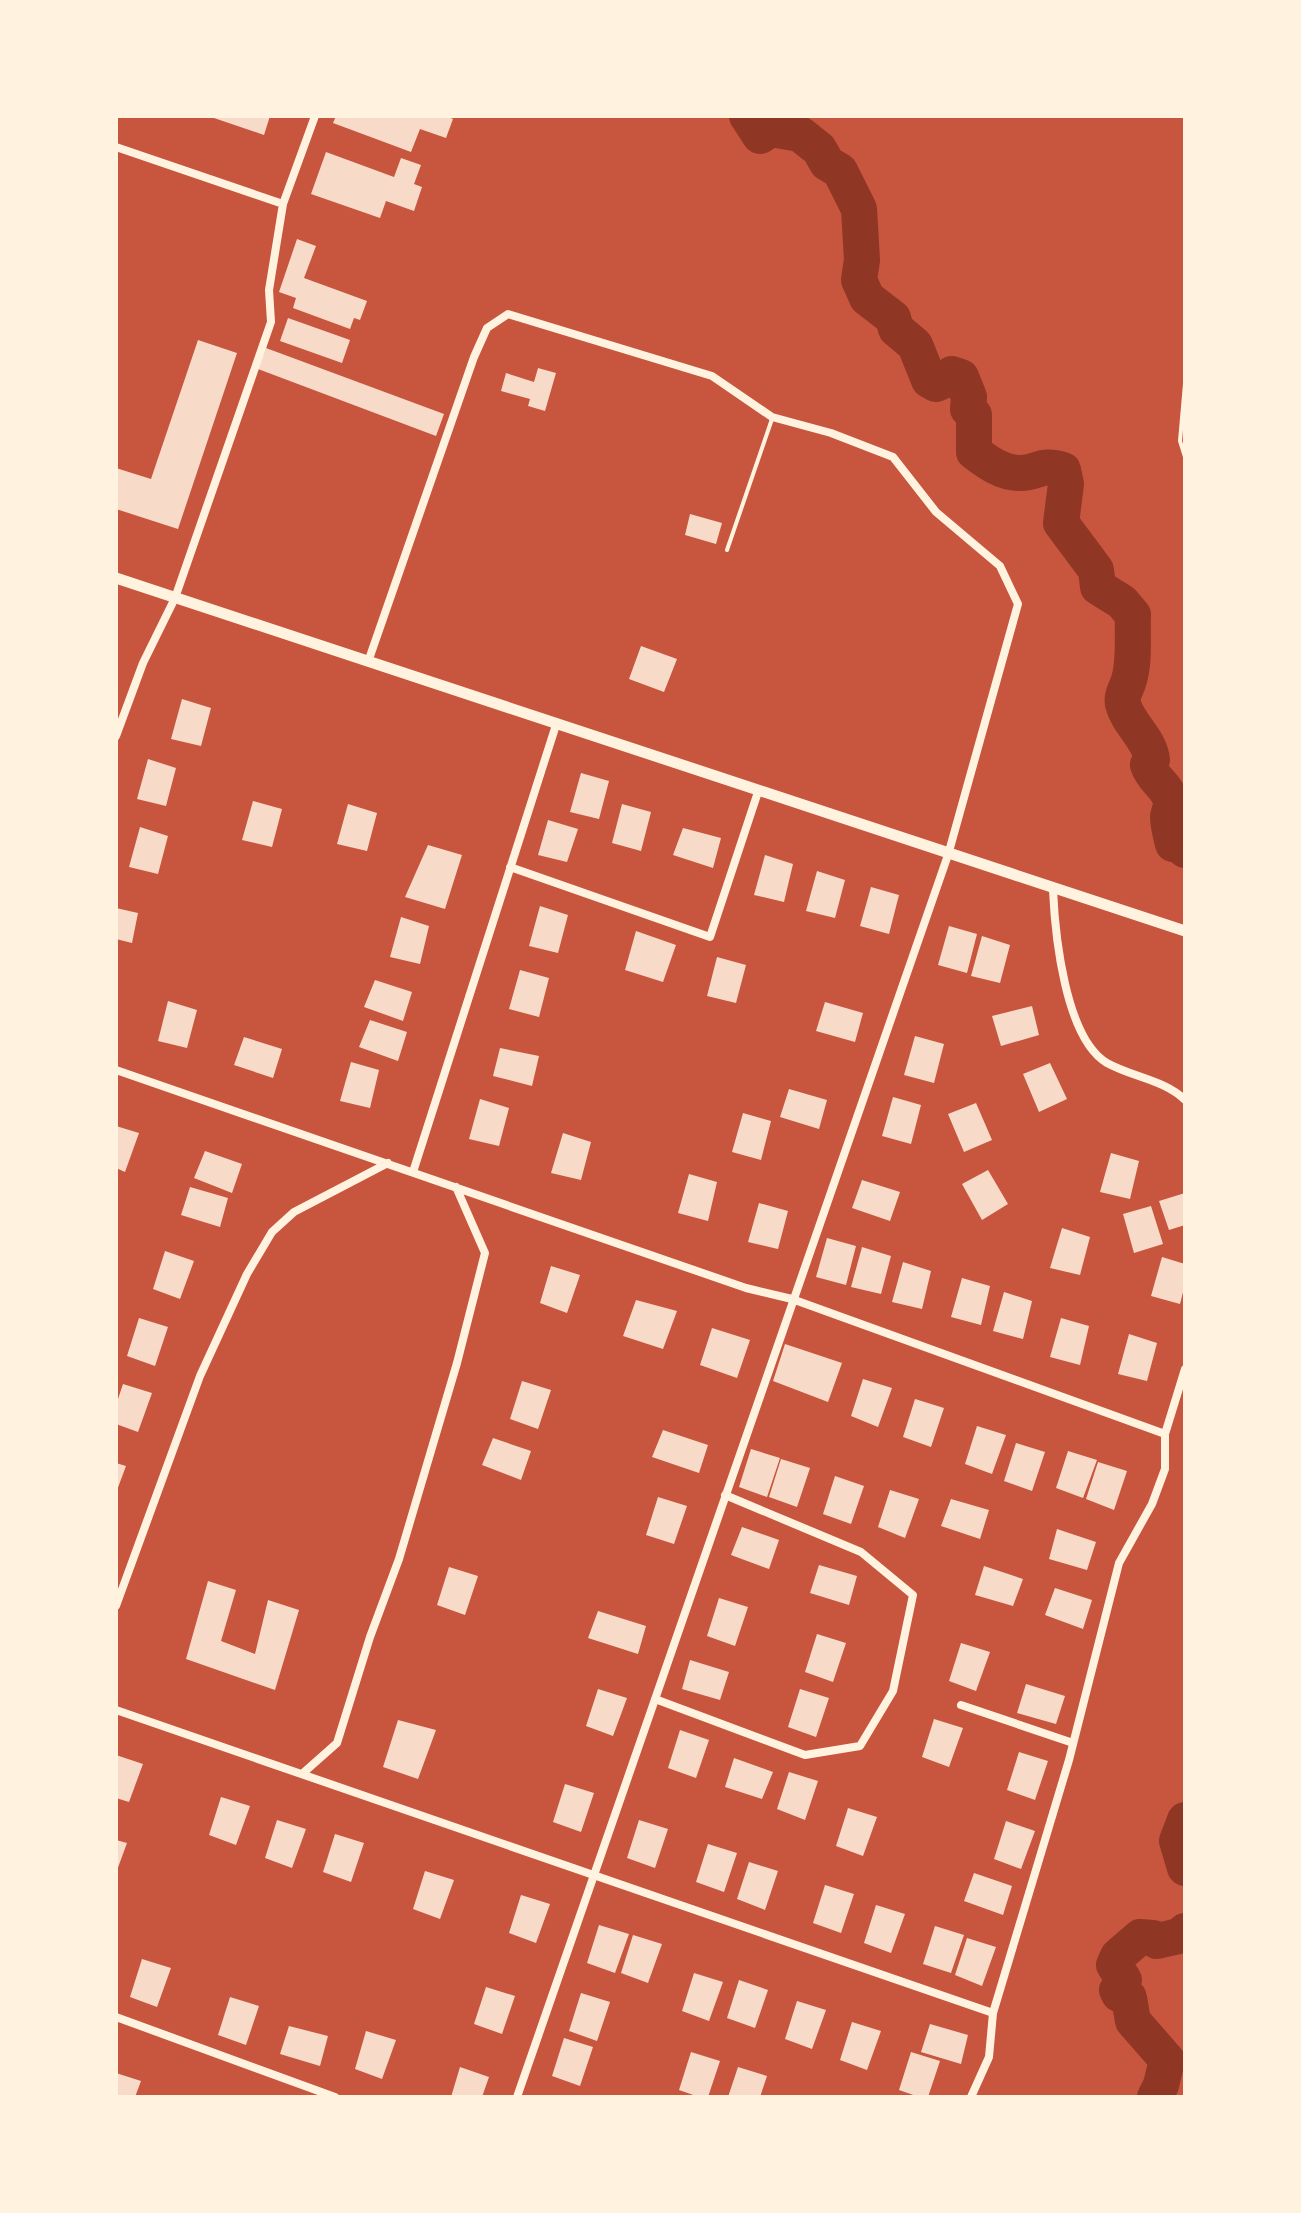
<svg xmlns="http://www.w3.org/2000/svg" width="1301" height="2213" font-family="'Source Sans 3',sans-serif">
	<style>
		.lines { fill: none; stroke-linecap: round; stroke-linejoin: round }
		.river { stroke: #8f3625; stroke-width: 36 }
		.building { fill: #f7dbc8 }
		.service { stroke: #fff3e0; stroke-width: 4 }
		.minor { stroke: #fff3e0; stroke-width: 8 }
		.tertiary { stroke: #fff3e0; stroke-width: 11 }
	</style>
	<rect width="100%" height="100%" fill="#c8553d"/>
	<g class="lines">
		<path class="river" d="M747 116 760 136 771 129 800 134 819 149 827 163 840 171 859 209 862 260 859 280 867 298 893 318 896 329 915 345 929 380 936 384 950 378 952 374 961 377 969 397 968 409 974 415V452C987 462 1002 473 1020 473 1039 473 1039 463 1063 470L1066 484 1061 523 1096 570 1098 587 1122 602 1133 615C1132 635 1135 660 1129 680 1127 688 1121 695 1123 704 1128 724 1150 739 1152 760L1148 765C1153 780 1165 784 1170 798 1173 806 1169 810 1168 817 1168 825 1171 836 1173 844L1181 846 1185 850
			M1185 1820 1177 1841 1185 1868
			M1155 2097 1161 2085 1167 2060 1133 2021 1129 1998 1119 1994 1117 1990 1124 1980 1114 1965 1118 1956 1140 1937 1153 1938 1157 1941 1179 1936 1185 1931"/>
	</g>
	<path class="building" d="M208 116H270L264 135Z
		M336 116H446L453 119 446 138 420 129 411 152 333 123Z
		M326 152 394 177 401 158 421 165 414 184 422 187 414 211 386 201 380 218 311 194Z
		M297 239 316 246 304 278 367 301 360 320 354 318 350 329 293 308 296 298 279 292Z
		M288 318 350 340 342 363 280 341Z
		M198 340 237 353 178 529 116 509V468L151 479Z
		M266 348 444 414 436 436 258 369Z
		M538 368 556 373 545 411 528 406 530 399 501 391 506 373 534 382Z
		M690 514 722 523 716 544 685 535Z
		M641 646 677 659 664 692 629 679Z
		M182 699 211 708 201 746 171 739Z
		M148 759 176 768 166 806 137 799Z
		M581 773 609 781 599 819 570 812Z
		M253 801 282 809 272 847 242 840Z
		M348 804 377 813 367 851 337 844Z
		M622 804 651 812 641 851 612 843Z
		M548 820 578 829 567 862 538 855Z
		M140 827 168 836 158 874 129 867Z
		M683 828 721 838 713 868 673 855Z
		M428 845 462 855 445 909 405 897Z
		M765 855 793 864 784 902 754 895Z
		M817 871 845 880 835 918 806 911Z
		M871 887 899 895 889 934 860 926Z
		M540 906 568 915 558 953 529 946Z
		M116 908 138 913 132 943 116 939Z
		M401 917 429 926 420 964 390 957Z
		M949 926 977 934 967 973 938 965Z
		M636 931 676 945 663 982 625 970Z
		M982 936 1010 945 1000 983 971 976Z
		M717 957 746 965 736 1003 707 996Z
		M520 970 549 978 539 1017 509 1009Z
		M375 980 412 992 403 1021 364 1007Z
		M168 1001 197 1010 187 1048 158 1041Z
		M825 1002 863 1013 855 1042 816 1031Z
		M1032 1006 1039 1035 1001 1046 992 1016Z
		M370 1020 407 1032 398 1061 359 1047Z
		M915 1036 944 1044 934 1083 904 1075Z
		M244 1037 282 1049 273 1078 234 1065Z
		M500 1048 539 1056 532 1086 493 1076Z
		M351 1062 379 1070 370 1108 340 1101Z
		M1050 1063 1067 1099 1039 1112 1023 1074Z
		M789 1089 827 1100 819 1129 780 1117Z
		M893 1097 921 1105 911 1144 882 1136Z
		M480 1099 509 1108 499 1146 469 1139Z
		M976 1103 992 1140 964 1152 948 1114Z
		M743 1113 771 1121 761 1160 732 1152Z
		M116 1126 139 1133 125 1172 116 1168Z
		M563 1133 591 1142 581 1180 551 1173Z
		M205 1151 242 1164 232 1193 194 1178Z
		M1111 1153 1139 1161 1130 1199 1100 1192Z
		M988 1170 1008 1204 982 1220 962 1184Z
		M689 1174 717 1182 708 1221 678 1213Z
		M862 1180 900 1192 890 1221 852 1208Z
		M190 1187 228 1198 220 1227 181 1215Z
		M1185 1193V1225L1169 1230 1159 1201Z
		M759 1203 788 1211 778 1249 748 1242Z
		M1151 1206 1163 1244 1134 1253 1123 1214Z
		M1062 1228 1090 1237 1080 1275 1050 1268Z
		M827 1238 856 1246 846 1285 816 1277Z
		M862 1247 891 1256 881 1294 851 1287Z
		M165 1251 194 1261 180 1299 153 1289Z
		M1162 1257 1185 1264V1284L1180 1304 1151 1296Z
		M903 1262 931 1271 922 1309 892 1302Z
		M551 1266 580 1275 567 1313 540 1303Z
		M962 1278 990 1286 981 1325 951 1317Z
		M1004 1292 1032 1301 1023 1339 993 1331Z
		M636 1300 677 1311 663 1349 623 1336Z
		M139 1318 168 1327 155 1366 127 1356Z
		M1061 1318 1089 1326 1080 1365 1050 1357Z
		M712 1328 750 1340 737 1378 700 1365Z
		M1129 1334 1157 1343 1147 1381 1118 1374Z
		M785 1344 842 1363 828 1402 773 1381Z
		M863 1379 892 1388 878 1427 851 1416Z
		M522 1381 551 1390 538 1429 510 1419Z
		M123 1384 152 1393 138 1432 116 1424V1405Z
		M915 1399 944 1408 931 1447 903 1437Z
		M977 1426 1006 1435 992 1474 965 1464Z
		M663 1430 708 1445 699 1473 652 1457Z
		M493 1438 531 1451 521 1480 482 1465Z
		M1016 1443 1045 1452 1032 1491 1004 1481Z
		M751 1449 780 1458 767 1497 739 1487Z
		M1068 1451 1097 1460 1083 1498 1056 1488Z
		M781 1459 810 1468 797 1507 769 1497Z
		M1098 1462 1127 1471 1114 1510 1086 1499Z
		M116 1463 126 1466 116 1493Z
		M835 1476 864 1486 851 1524 823 1514Z
		M890 1490 919 1499 905 1538 878 1527Z
		M658 1497 687 1506 674 1544 646 1535Z
		M951 1499 989 1510 980 1539 941 1526Z
		M742 1527 779 1540 769 1569 731 1555Z
		M1057 1529 1096 1542 1087 1570 1049 1559Z
		M819 1565 857 1576 849 1605 810 1593Z
		M984 1566 1023 1579 1013 1606 975 1595Z
		M449 1567 478 1576 465 1615 437 1605Z
		M208 1581 236 1590 221 1641 255 1654 268 1600 299 1610 275 1690 186 1659Z
		M1055 1588 1092 1600 1083 1629 1045 1615Z
		M719 1598 748 1607 735 1646 707 1636Z
		M598 1611 646 1626 638 1654 588 1638Z
		M817 1634 846 1643 833 1682 805 1672Z
		M961 1643 990 1652 976 1691 949 1681Z
		M690 1660 729 1672 720 1700 682 1689Z
		M1026 1684 1065 1696 1056 1724 1017 1713Z
		M598 1689 627 1698 613 1736 586 1726Z
		M800 1689 829 1698 816 1737 788 1727Z
		M934 1719 963 1728 949 1767 922 1757Z
		M398 1720 436 1730 418 1779 383 1767Z
		M680 1730 709 1740 696 1778 668 1768Z
		M1019 1752 1048 1761 1035 1800 1007 1790Z
		M116 1755 143 1764 129 1802 116 1798Z
		M734 1758 773 1772 762 1799 725 1787Z
		M789 1772 818 1781 805 1820 777 1809Z
		M565 1784 594 1793 581 1832 553 1822Z
		M221 1797 250 1806 236 1845 209 1835Z
		M848 1808 877 1817 863 1856 836 1846Z
		M277 1820 306 1829 292 1868 265 1858Z
		M639 1820 668 1829 655 1868 627 1858Z
		M1006 1821 1035 1831 1021 1869 994 1859Z
		M335 1834 364 1843 351 1882 323 1872Z
		M116 1840 127 1843 116 1873Z
		M708 1844 737 1853 724 1892 696 1882Z
		M749 1862 778 1871 765 1910 737 1899Z
		M425 1871 454 1880 440 1919 413 1909Z
		M974 1873 1012 1886 1003 1915 964 1901Z
		M825 1885 854 1894 841 1933 813 1923Z
		M521 1895 550 1904 536 1943 509 1933Z
		M876 1905 905 1914 891 1953 864 1943Z
		M599 1925 629 1934 615 1973 587 1963Z
		M935 1926 964 1935 951 1973 923 1964Z
		M633 1935 662 1944 648 1983 621 1973Z
		M967 1938 996 1947 982 1986 955 1975Z
		M142 1959 171 1968 157 2007 130 1997Z
		M694 1973 723 1982 709 2021 682 2011Z
		M739 1980 768 1990 755 2028 727 2018Z
		M486 1987 515 1996 502 2034 474 2024Z
		M581 1993 610 2002 597 2041 569 2031Z
		M230 1997 259 2006 246 2045 218 2035Z
		M797 2001 826 2010 812 2049 785 2039Z
		M852 2022 881 2031 867 2070 840 2060Z
		M930 2024 968 2035 961 2064 921 2052Z
		M289 2026 328 2036 320 2066 280 2054Z
		M366 2031 396 2040 382 2079 355 2069Z
		M564 2038 593 2047 580 2086 552 2076Z
		M691 2052 720 2061 708 2097H699L679 2090Z
		M911 2052 940 2061 928 2097H919L899 2090Z
		M460 2067 489 2077 482 2097H451Z
		M738 2067 767 2076 760 2097H728Z
		M116 2073 141 2081 135 2097H116Z"/>
	<g class="lines">
		<path class="service" d="M1185 384 1180 441 1185 457
			M727 550 772 419"/>
		<path class="minor" d="M116 147 283 204
			M368 662 474 357 487 328 508 314 712 376 772 417 831 433 893 457 936 512 1000 566 1018 604 948 855 517 2097
			M116 736 143 663 175 598 271 322 269 290 283 204 315 116
			M510 867 710 937 758 792
			M1053 890C1055 934 1065 1038 1107 1063 1132 1077 1165 1080 1185 1100
			M116 1070 746 1288 792 1299 1165 1434
			M413 1172 556 725
			M116 1606 200 1376 247 1274 272 1232 294 1212 388 1163
			M655 1699 805 1755 860 1746 893 1691 913 1595 861 1552 725 1495
			M961 1705 1073 1743
			M116 1710 993 2013
			M302 1774 337 1743 370 1637 399 1559 457 1363 485 1253 456 1187
			M116 2017 335 2097
			M971 2097 989 2057 993 2013 1069 1760 1119 1563 1152 1504 1165 1469V1434L1185 1369"/>
		<path class="tertiary" d="M116 578 1185 931"/>
	</g>
	<rect width="1301" height="2213" fill="none" stroke="#fff3e0" stroke-width="236"/>
</svg>
